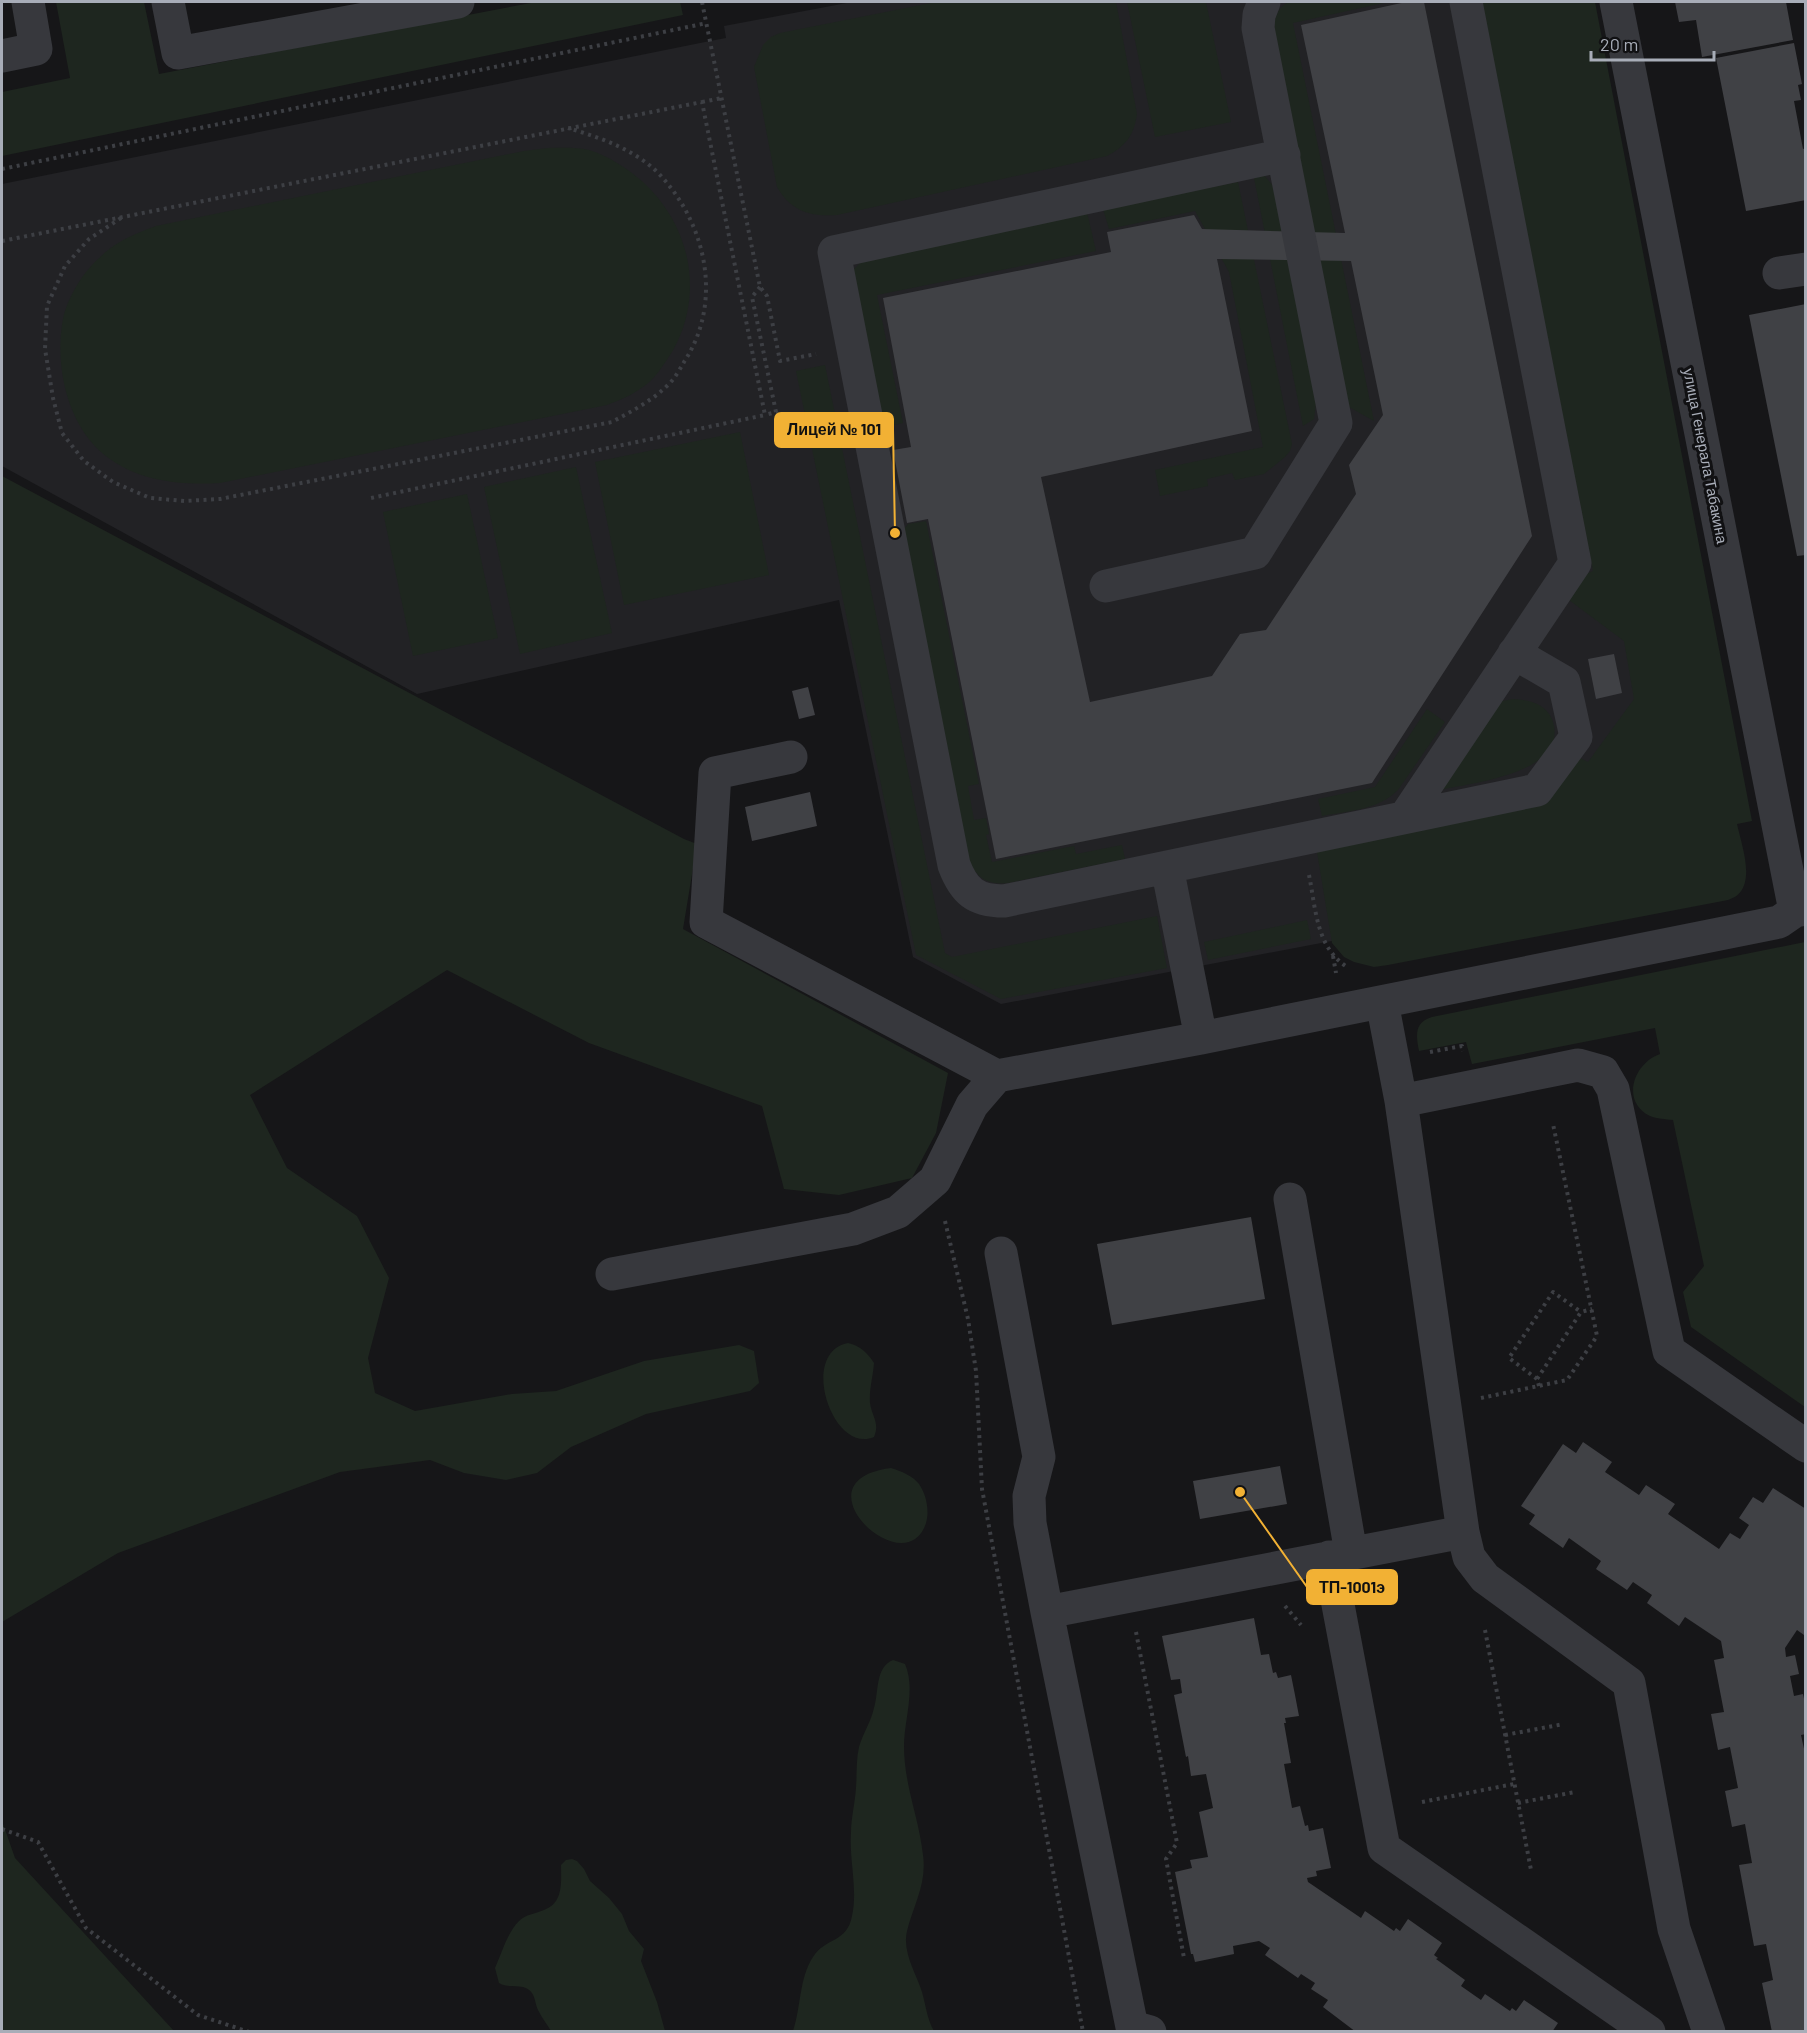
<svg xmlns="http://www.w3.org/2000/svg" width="1807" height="2033" font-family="Barlow,sans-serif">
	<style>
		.built { fill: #222225 }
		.green { fill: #1e261f }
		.building { fill: #404145; fill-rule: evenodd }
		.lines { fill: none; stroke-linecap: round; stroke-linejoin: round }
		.path { stroke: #3d3f44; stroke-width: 4; stroke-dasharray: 3 4.5; stroke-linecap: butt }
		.minor { stroke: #37383d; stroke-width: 33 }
		.labels { text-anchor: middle; stroke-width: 6; stroke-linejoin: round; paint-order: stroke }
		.street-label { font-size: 15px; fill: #a8adb8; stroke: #111113 }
		.leader { fill: none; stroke: #f2b134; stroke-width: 2 }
		.callout-dot { fill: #f2b134; stroke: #111113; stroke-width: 2 }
		.callout { fill: #f2b134; stroke: #f2b134; stroke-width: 2 }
		.callout-label { font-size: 16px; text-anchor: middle; font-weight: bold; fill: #111 }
	</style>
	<rect width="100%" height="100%" fill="#161618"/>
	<path class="built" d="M852 2H1563L1730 865 1001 1004 913 957 839 600 417 694 2 466V184L710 41 726 38 724 26Z"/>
	<path class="green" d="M56 2H144L159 74 536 2H680L683 15 2 156V92L70 78Z
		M936 2H1116L1137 114C1134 135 1126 146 1107 156L837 215C810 217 791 211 777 187L754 67 763 45 771 37 780 33Z
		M1127 2H1206L1231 122 1155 137Z
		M1288 2H1388L1293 23 1374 421 1349 407 1274 32C1274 18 1276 10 1288 2Z
		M1482 2H1595L1752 821 1737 824C1742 847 1759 891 1728 900L1388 965 1374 967 1354 962 1344 957 1332 943 1316 846 1580 758 1588 762 1634 699 1624 641 1569 600 1576 578 1593 571Z
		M548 148C561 148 575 147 589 150 609 156 628 169 643 182 691 226 705 295 672 352 664 364 656 378 643 387 632 395 620 400 607 405L220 483C182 485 142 482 110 459 68 430 54 367 63 319 67 299 82 274 97 260 116 241 132 235 156 226L524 151Z
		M1264 175 1273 186 1316 402 1314 419 1303 426 1254 178Z
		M1238 182 1292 444 1290 451 1285 457 1264 474 1235 480 1232 473 1207 479 1208 486 1160 496 1155 470 1263 447 1229 272 1195 211 1109 229 1103 209Z
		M1087 212 1096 251 877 295 903 423 881 428 852 271 863 260Z
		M825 365 945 953 952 957 1157 916 1167 968 1001 999 916 955 796 371Z
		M740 432 769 575 624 605 595 462Z
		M576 467 612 633 520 654 484 487Z
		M2 476 684 839 697 844 683 929 948 1073 936 1133 912 1178 839 1195 784 1189 762 1106 589 1043 447 970 250 1095 287 1168 357 1216 389 1278 368 1358 375 1393 415 1411 512 1394 556 1391 644 1361 739 1345 754 1351 759 1383 750 1391 646 1414 571 1447 537 1473 506 1480 464 1473 430 1460 340 1472 118 1553 2 1622Z
		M467 494 498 638 413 656 383 512Z
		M926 521 979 784 968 786 974 820 986 818 989 834 986 835 992 862 1074 846 1076 854 1122 845 1125 859 1008 883C987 885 976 878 968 858L903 530 908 524Z
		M1513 699C1528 700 1545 703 1552 719 1572 773 1472 783 1440 790L1497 702Z
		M1427 709 1445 722 1398 790C1378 810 1348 811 1322 816L1318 799 1375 787Z
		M1307 920 1311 939 1208 960 1204 942Z
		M1805 942H1806L1805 1407 1691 1327 1683 1292 1704 1266 1673 1120C1665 1119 1657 1119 1650 1116 1620 1101 1634 1063 1660 1054L1655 1028 1472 1064 1466 1042 1419 1051C1416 1036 1414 1022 1432 1017Z
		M848 1343C860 1346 867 1352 874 1363 873 1377 869 1389 870 1403 872 1417 880 1423 874 1437 833 1455 798 1353 848 1343Z
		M891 1468C901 1471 913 1476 919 1484 930 1500 932 1527 915 1539 882 1562 804 1479 891 1468Z
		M893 1660 905 1664C916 1689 904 1720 904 1746 904 1785 919 1818 923 1855 927 1883 914 1904 907 1931 902 1952 916 1973 922 1992 926 2006 927 2019 934 2031H793C801 2008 799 1978 813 1957 826 1937 847 1943 852 1916 858 1889 849 1860 851 1833 851 1818 855 1803 856 1788 857 1774 856 1760 859 1747 863 1733 871 1722 874 1708 879 1692 875 1667 893 1660Z
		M2 1821 15 1858 174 2031H2Z
		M572 1859 577 1861 584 1869 590 1881 609 1898 622 1914 629 1931 644 1949 641 1961 657 2002 665 2031H551C547 2024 542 2018 538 2010 534 2001 536 1991 523 1987 515 1985 508 1988 499 1983L495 1968C502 1953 507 1933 519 1921 526 1914 535 1914 544 1910 564 1903 561 1881 561 1865L566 1860Z"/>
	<path class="building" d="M1406 2H1424L1532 536 1372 783 996 859 928 519 907 523 893 450 911 447 883 298 1111 252 1107 232 1194 215 1202 229 1345 233 1301 25ZM1217 259 1351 261 1383 415 1349 465 1356 494 1266 630 1240 634 1212 676 1090 702 1041 477 1252 431Z
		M1675 2H1786L1793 40 1702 57 1696 20 1679 22Z
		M1794 43 1802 84 1798 85 1801 100 1794 101 1803 149 1806 148V200L1746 211 1716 58Z
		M1806 304V555L1797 556 1749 315Z
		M1614 654 1622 693 1596 699 1588 659Z
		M808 687 815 715 799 719 792 691Z
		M810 792 817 826 752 841 745 807Z
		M1251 1217 1265 1299 1112 1325 1097 1244Z
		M1583 1442 1612 1462 1605 1472 1639 1495 1646 1485 1675 1504 1668 1514 1719 1549 1730 1533 1740 1539 1749 1525 1739 1518 1753 1497 1763 1503 1773 1488 1806 1509V1632L1804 1635 1797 1630 1785 1648 1786 1657 1795 1655 1799 1674 1790 1676 1794 1696 1803 1694 1806 1708V1734L1801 1735 1806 1758V2032H1772L1762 1983 1773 1980 1766 1944 1754 1946 1739 1865 1752 1863 1745 1824 1732 1827 1725 1791 1738 1788 1730 1747 1718 1750 1711 1714 1724 1712 1714 1660 1724 1658 1721 1641 1685 1617 1679 1626 1647 1603 1652 1595 1633 1582 1627 1590 1596 1569 1601 1561 1569 1538 1563 1548 1529 1524 1535 1515 1521 1506 1563 1444 1576 1453Z
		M1280 1466 1287 1504 1200 1519 1193 1481Z
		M1254 1618 1261 1655 1269 1654 1273 1673 1276 1672 1278 1678 1291 1675 1295 1695 1299 1716 1285 1718 1286 1723H1284L1291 1763 1284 1764 1292 1808 1300 1806 1305 1826 1308 1825 1309 1831 1323 1828 1331 1868 1316 1871 1317 1876 1307 1878 1308 1882 1361 1918 1365 1911 1394 1931 1396 1928 1400 1931 1408 1919 1442 1943 1434 1955 1438 1958 1436 1959 1465 1980 1461 1986 1481 2000 1485 1994 1510 2011 1512 2008 1516 2011 1524 2000 1558 2023 1552 2032H1356L1323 2007 1328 2000 1311 1989 1315 1983 1301 1974 1298 1978 1265 1955 1270 1948 1259 1941 1233 1946 1234 1954 1195 1962 1193 1954H1191L1175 1872 1192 1868 1190 1860 1208 1857 1199 1812 1213 1808 1206 1774 1191 1776 1188 1756 1186 1757 1174 1695 1182 1693 1180 1679 1171 1680 1162 1636Z"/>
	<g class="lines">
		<path class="path" d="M702 2 760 287 767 296 780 361 816 354
			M702 102 722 98
			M2 169 707 23
			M121 218 89 239 65 266 47 306 45 349 53 398 62 433 84 461 113 482 150 498 185 501 220 499 612 422C632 411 652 401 669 384 675 378 680 369 684 362 723 303 707 226 661 176 637 150 601 138 568 128
			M2 241 702 102 765 415 371 498
			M760 287 752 297 776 412 765 415
			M1309 875C1316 909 1316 949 1349 968
			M1333 956 1336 973
			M1430 1052 1462 1046 1463 1051
			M945 1221 968 1319 976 1371 982 1489 1083 2032
			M1537 1379 1509 1358 1553 1292 1581 1312
			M1539 1386 1537 1379 1581 1312 1592 1309
			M1481 1398 1567 1380 1597 1336 1553 1124
			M1285 1606 1301 1625
			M1485 1630 1531 1870
			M1136 1632 1177 1843 1166 1859 1184 1958
			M1505 1735 1564 1724
			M1422 1802 1514 1784
			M1518 1803 1575 1792
			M2 1829 38 1842 86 1928 198 2015 249 2032"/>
		<path class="minor" d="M168 2 178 53 458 2
			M1616 2 1795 911
			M2 56 36 49 28 2
			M1284 155 834 252 954 865C964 891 975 901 1004 901L1537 790 1576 737 1564 682 1514 653
			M1779 273 1806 269
			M1106 586 1255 553 1336 423 1258 28 1259 15 1264 2
			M791 757 715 773 706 922 997 1076 1201 1038 1779 922 1795 911 1806 909
			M1405 817 1575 563 1466 2
			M1167 867 1201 1038
			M1382 1002 1401 1101
			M1290 1199 1351 1553
			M1001 1253 1039 1457 1029 1496 1030 1523 1047 1612 1463 1532
			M612 1274 853 1229 898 1212 935 1180 972 1105 997 1076
			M1329 1557 1384 1848 1649 2032
			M1047 1612 1132 2027 1150 2032
			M1709 2032 1674 1929 1629 1683 1485 1578 1469 1557 1463 1532 1401 1101 1578 1065 1603 1072 1613 1089 1669 1351 1806 1446"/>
	</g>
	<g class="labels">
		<g class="street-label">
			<text transform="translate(1705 456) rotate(79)" y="5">улица Генерала Табакина</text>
		</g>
	</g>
	<path class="leader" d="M895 533L893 430M1240 1492L1307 1587"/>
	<g class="callout-dot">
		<circle cx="895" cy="533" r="6"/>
		<circle cx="1240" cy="1492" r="6"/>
	</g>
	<g class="callout">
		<rect x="775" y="413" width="118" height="34" rx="6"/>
		<rect x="1307" y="1570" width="90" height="34" rx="6"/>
	</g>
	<g class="callout-label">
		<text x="834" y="435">Лицей № 101</text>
		<text x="1352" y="1593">ТП-1001э</text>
	</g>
	<rect width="1807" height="2033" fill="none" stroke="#a8adb8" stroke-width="6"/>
	<path d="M1591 51v9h123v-9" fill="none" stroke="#a8adb8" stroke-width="3"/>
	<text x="1600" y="51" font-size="18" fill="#a8adb8" stroke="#111113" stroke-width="4.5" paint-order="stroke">20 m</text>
</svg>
